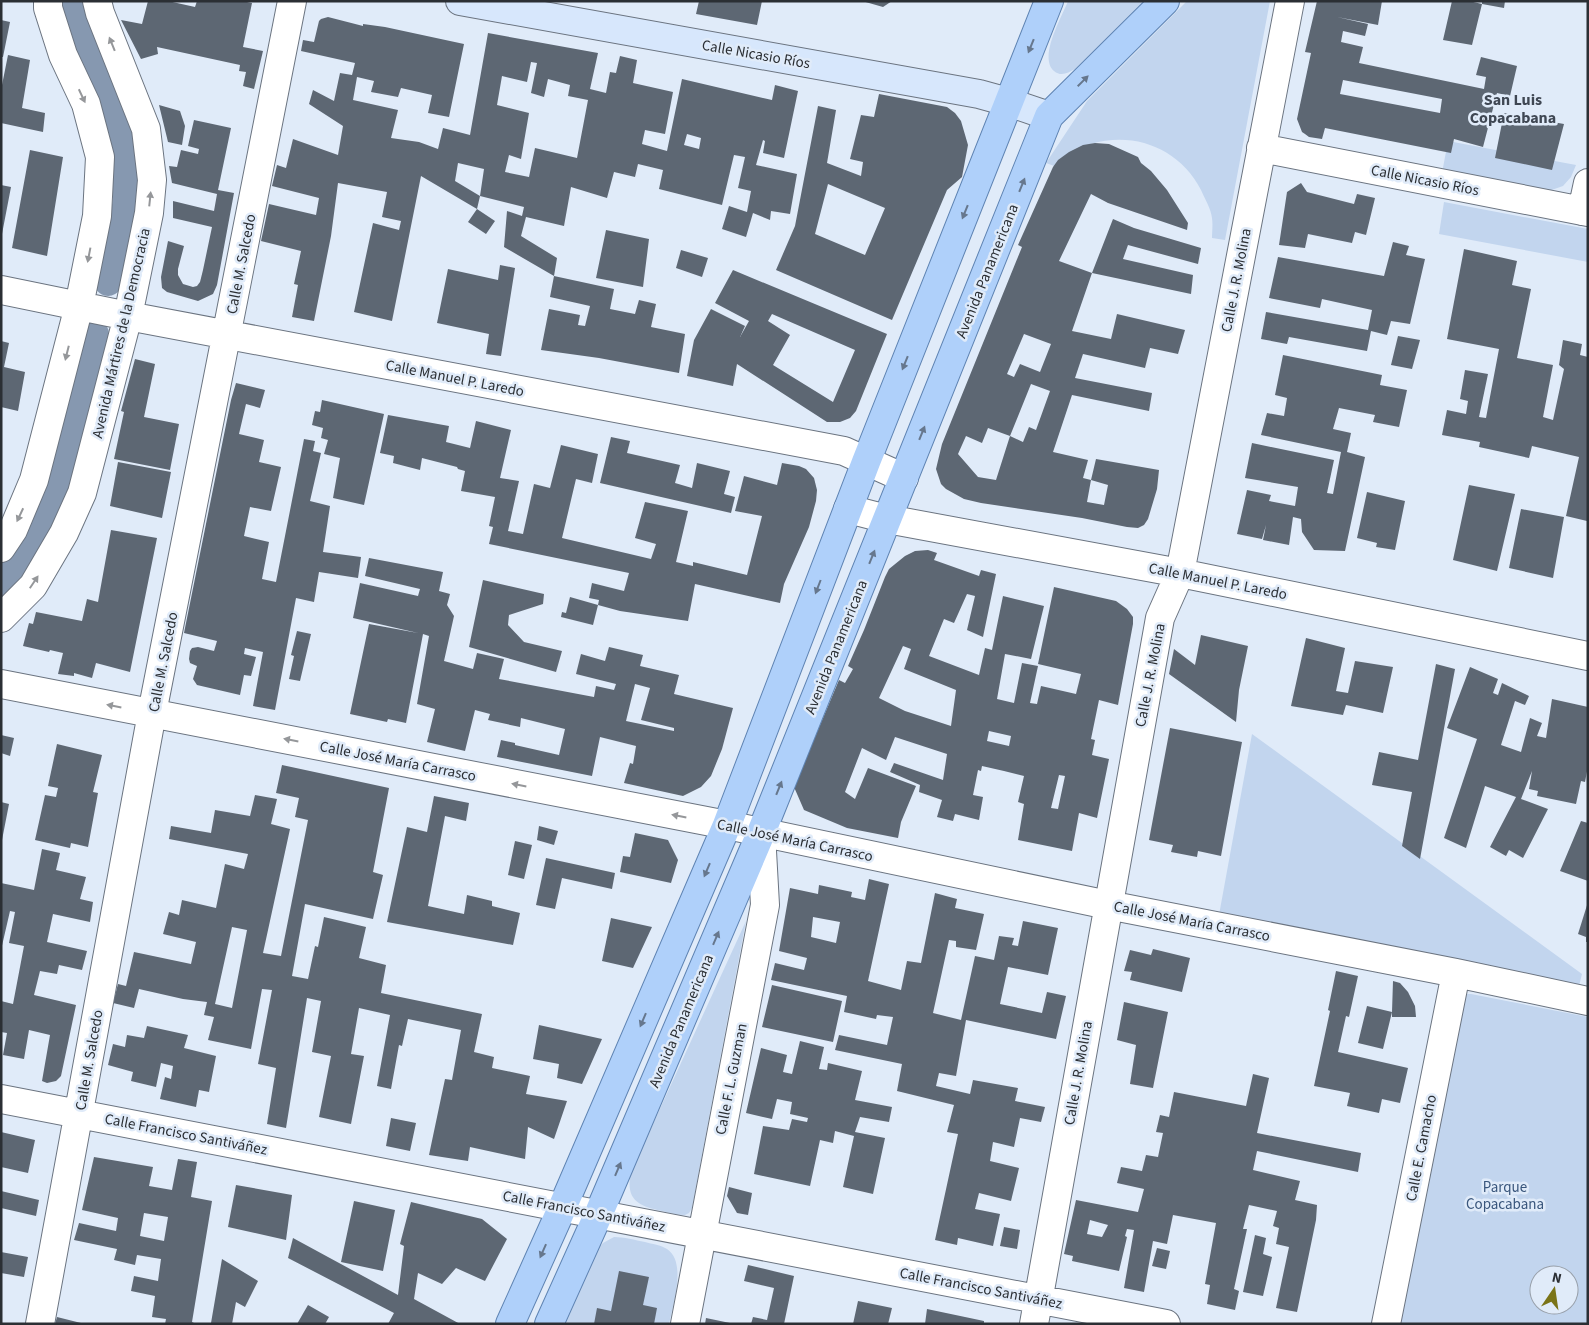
<svg xmlns="http://www.w3.org/2000/svg" width="1589" height="1325" font-family="'Source Sans 3',sans-serif">
	<style>
		.green { fill: #c2d5ee; fill-rule: evenodd }
		.lines { fill: none; stroke-linecap: round; stroke-linejoin: round }
		.canal { stroke: #8698b0; stroke-width: 28 }
		.building { fill: #5d6773; fill-rule: evenodd }
		.street-casing { stroke: #6b7480; stroke-width: 30 }
		.secondary-casing { stroke: #6b7480; stroke-width: 30 }
		.primary-casing { stroke: #5e83b2; stroke-width: 30 }
		.street { stroke: #fff; stroke-width: 28 }
		.secondary { stroke: #d7e7fc; stroke-width: 28 }
		.primary { stroke: #afd0fa; stroke-width: 28 }
		.oneway { fill: #95979a }
		.oneway2 { fill: #66778d }
		.labels { text-anchor: middle; stroke-width: 5; stroke-linejoin: round; paint-order: stroke }
		.street-label { font-size: 15px; fill: #2b2f34; stroke: #e0ebf9 }
		.park-label { font-size: 15px; fill: #39567c; stroke: #e0ebf9 }
		.neighbourhood-label { font-size: 16px; font-weight: bold; fill: #3f4753; stroke: #e0ebf9 }
	</style>
	<rect width="100%" height="100%" fill="#e0ebf9"/>
	<path class="green" d="M1068 1H1145L1075 69C1068 73 1061 77 1054 71 1038 57 1062 17 1068 1Z
		M1187 1H1270L1225 240 1212 238C1212 232 1213 225 1212 218 1211 209 1205 199 1201 190 1180 149 1135 131 1091 144 1081 147 1066 161 1057 167L1046 163 1087 101Z
		M1448 141 1576 165 1571 177 1563 186 1546 192 1442 173Z
		M1444 202 1588 229V262L1439 234Z
		M1252 734 1582 974 1579 986 1219 915Z
		M746 921 692 1208 689 1213 685 1215C677 1215 670 1213 662 1211 638 1206 625 1200 631 1172Z
		M1465 994H1471L1588 1017V1324H1394ZM1539 1275H1569V1305H1539Z
		M614 1237C624 1237 635 1240 645 1242 652 1244 661 1245 667 1249 687 1262 673 1305 669 1324H565L597 1250 603 1243Z"/>
	<g class="lines">
		<path class="canal" d="M75 1 80 23 118 119 123 147 127 199 124 220 108 282
			M1 584C22 559 38 532 52 503L95 334"/>
	</g>
	<path class="building" d="M148 1H168L195 7 197 1H242L252 3 243 47 263 51 254 89 243 86 246 72 239 71 240 65 157 47 158 54 141 59 121 20 142 24Z
		M699 1H762L757 25 696 14Z
		M862 1H892L883 7Z
		M1317 1H1382L1378 25 1337 17 1368 24 1365 36 1343 31 1341 42 1363 47 1359 63 1484 89 1486 77 1476 75 1481 57 1517 66 1510 96 1497 93 1483 147 1454 139 1451 153 1325 128 1322 139 1309 137 1305 134 1302 132 1297 119 1311 53 1305 52ZM1343 80 1442 99 1440 113 1340 94Z
		M1452 1H1469L1482 4 1472 45 1443 40Z
		M1482 1H1505L1504 8 1482 4Z
		M328 17 363 26V24L385 27 464 44 449 117 428 113 432 95 401 88 398 97 371 92 374 81 357 77 353 100 398 110 391 138 419 142 438 149 443 128 470 135 488 33 598 53 590 89 606 93 610 72 616 73 620 56 637 60 633 83 673 92 665 134 645 130 642 144 667 151 682 79 772 100 775 85 798 91 784 158 763 153 765 141 763 140 756 165 797 174 790 214 771 211 770 220 753 213 746 237 722 229 729 206 747 212 751 191 738 188 745 157 734 155 722 205 659 189 663 170 638 164 635 177 614 172 607 198 571 187 564 226 526 217 521 236 557 258 554 276 614 289 610 309 635 314 639 300 656 304 651 327 685 334 679 373 599 358 541 350 549 309 580 315 578 325 585 326 590 306 550 297 554 276 504 247 507 211 522 216 524 207 480 196 477 209 421 176 392 321 354 312 373 223 399 230 401 221 382 217 387 192 338 183 331 236 314 321 292 317 298 285 294 284 301 251 261 241 269 204 316 215 319 198 272 186 277 165 286 168 293 139 338 155 343 126 309 104 313 90 334 101 340 73 352 75 355 63 301 51 303 40 314 42 319 21 321 19ZM531 62 537 63 531 93 544 97 548 79 570 85 568 96 588 100 577 158 535 148 529 177 505 172 509 155 521 159 529 113 497 105 502 76 527 82ZM687 134 701 138 699 149 684 145ZM458 163 484 169 480 196 455 181Z
		M1 20 10 22 3 57H1Z
		M8 55 30 60 22 108 45 113 43 132 1 123V90Z
		M879 94 947 107 955 113 961 121 968 145 962 177 947 190 892 320 776 270 795 226 818 106 836 110 827 163 861 176 863 162 850 159 861 115 874 117ZM828 184 885 208 865 255 815 234Z
		M159 105 180 111 185 126 182 145 168 142Z
		M1504 113 1564 124 1552 170 1495 158Z
		M194 120 231 128 218 190 234 193 217 285 213 294 198 301 167 292 162 288 161 277 168 241 184 246 178 269V275L183 284 193 287 197 286 200 282 203 270 212 227 173 218V201L214 211 217 194 172 183 169 166 177 167 181 150 198 154 199 149 188 146Z
		M1095 143 1109 144 1138 157 1141 163 1151 171 1167 190 1188 223 1187 230 1108 203 1091 194 1059 261 1092 273 1072 331 1111 339 1117 314 1185 330 1178 354 1150 348 1145 368 1083 354 1075 378 1152 393 1149 411 1072 395 1053 452 1088 460 1083 478 1091 480 1087 502 1104 505 1108 485 1091 480 1096 459 1159 470 1157 489 1148 519 1144 525 1138 528 1127 527 1082 518 981 503 964 499 946 489 941 484 936 469 942 444 1022 247 1018 245 1053 167 1058 160 1069 152 1083 145ZM1024 334 1051 344 1040 372 1020 364 1014 377 1007 374ZM1031 384 1050 391 1036 430 1029 427 1023 442 1010 436 996 480 978 477 958 454 966 436 982 443 988 428 1010 436Z
		M30 150 63 157 47 256 12 248Z
		M1301 183 1307 192 1354 204 1357 194 1375 198 1366 235 1355 232 1352 243 1308 234 1305 248 1279 245 1287 192Z
		M1 185 11 187 2 234H1Z
		M477 209 495 221 486 234 468 222Z
		M1113 219 1134 228 1201 248 1198 264 1128 245 1123 259 1193 275 1191 294 1092 273Z
		M606 230 649 239 643 287 596 278Z
		M1393 242 1409 246 1406 255 1425 259 1410 324 1391 321 1387 335 1371 331 1367 351 1289 337 1287 344 1261 339 1266 312 1368 330 1372 310 1322 299 1320 308 1269 298 1278 257 1384 276Z
		M1464 249 1517 261 1512 285 1531 289 1517 358 1553 365 1543 417 1553 420 1564 369 1559 365 1563 340 1582 344 1580 355 1588 357 1587 521 1566 516 1579 457 1532 446 1529 458 1479 447 1480 442 1442 435 1447 410 1466 414 1468 401 1460 399 1465 370 1488 374 1479 417 1486 418 1499 349 1447 339Z
		M681 250 708 258 702 277 676 268Z
		M500 265 515 268 501 356 486 354 489 334 437 323 448 269 498 280Z
		M733 270 887 334 856 411 850 418 840 422H827L737 364 733 386 687 376 694 340 711 309 745 326 740 337 749 321 715 303ZM772 314 855 350 833 402 773 365 790 335 768 321Z
		M1398 336 1420 340 1412 369 1391 365Z
		M1 341 9 343 4 367 25 372 18 411 1 407Z
		M1283 355 1382 375 1380 385 1407 390 1399 427 1373 422 1375 415 1339 408 1333 429 1351 433 1347 452 1365 457 1345 551 1314 550 1302 532 1301 519 1293 517 1289 545 1263 540 1266 525 1262 539 1237 534 1247 490 1271 495 1269 501 1295 506 1298 487 1245 478 1252 443 1334 460 1327 493 1333 494 1341 452 1261 435 1267 413 1284 416 1287 398 1275 395Z
		M135 359 155 364 144 417 179 424 170 470 114 459 124 412 121 411Z
		M236 383 265 390 260 408 246 404 239 434 264 440 259 462 281 467 271 511 250 507 244 536 269 542 262 579 276 582 304 439 315 441 313 451 321 453 310 501 330 506 323 552 361 557 358 578 319 572 314 602 296 598 275 710 253 706 263 652 245 648 244 654 256 657 251 676 244 675 240 695 197 685 193 679 197 666 190 663 189 659 190 651 192 648 198 647 214 651 217 641 184 633 231 400Z
		M322 400 384 414 364 505 333 498 340 458 324 454 328 440 321 438 323 428 312 425 315 411 320 412Z
		M388 415 449 426 446 442 470 448 476 421 511 430 500 478 519 481 508 531 523 534 534 484 550 488 561 445 598 454 592 483 576 479 562 538 651 559 656 544 635 538 645 502 688 511 676 562 693 566V562L747 575 762 516 735 511 744 476 777 485 782 463 799 466 806 469 814 478 817 490 816 501 809 527 784 584 780 603 695 584 688 621 620 611 598 605 593 625 561 617 562 612 566 613 570 597 598 605 599 600 589 598 592 583 624 591 629 573 489 544 493 527 489 526 495 497 461 491 465 471 458 469 457 467 422 458 420 470 393 463 394 456 380 453Z
		M611 437 630 441 627 453 680 465 675 483 692 488 697 463 730 471 724 494 735 497 731 513 600 483Z
		M118 462 171 472 162 518 110 506Z
		M1469 485 1515 494 1497 571 1453 560Z
		M1367 492 1405 501 1395 550 1376 547 1377 543 1357 538Z
		M1521 509 1564 517 1553 578 1509 568Z
		M111 530 157 538 130 672 96 663 92 678 74 673V676L58 674 63 653 50 650 49 652 23 646 29 623 33 624 36 612 82 621 87 599 98 602Z
		M928 550 937 553 934 560 979 576 981 570 996 574 983 637 967 630 975 596 967 594 954 623 944 619 929 656 979 675 985 648 992 650 1003 596 1044 606 1031 659 1005 654 997 699 1014 703 1022 663 1038 666 1030 703 1037 704 1041 686 1076 694 1081 674 1038 664 1054 587 1116 601 1127 609 1133 617V624L1118 705 1099 700 1091 739 1095 740 1092 755 1109 759 1097 818 1079 813 1072 851 1018 840 1024 804 1018 802 1024 776 1004 771 982 766 981 771 978 770 973 795 983 797 979 820 955 814 953 821 937 817 942 800 919 792 920 785 890 772 894 763 943 780 947 754 895 737 886 760 862 748 845 792 855 799 868 768 916 786 901 822 898 838 847 828 804 810 794 787 839 680 845 683 853 669 848 666 864 630 885 577 889 569 905 556 915 551ZM903 646 911 649 904 669 956 690 951 726 905 711 879 698ZM989 731 1011 736 1009 746 987 741ZM1059 775 1065 776 1058 809 1051 808Z
		M369 558 443 572 439 591 450 594 447 605 454 616 444 661 473 669 477 653 504 659 499 679 594 697 596 686 614 690 616 684 576 674 581 654 605 661 609 647 643 655 640 666 679 675 674 694 733 708 722 749 711 776 701 787 683 796 624 783 630 763 633 764 636 746 600 737 592 776 497 757 501 740 515 743V745L559 755 565 729 521 718 520 727 488 720 490 714 475 710 465 751 427 742 435 709 417 704 429 636 423 634 406 723 388 719 387 722 350 714 369 624 418 633 353 618 360 583 418 596 420 589 365 576ZM635 684 650 688 641 720 674 728V731L626 721Z
		M483 580 544 594 543 604 509 615 508 625 524 642 562 651 556 672 469 647Z
		M297 631 311 634 300 681 289 679 294 656 291 655Z
		M1201 635 1248 646 1239 690 1236 722 1169 674 1174 649 1195 665Z
		M1306 638 1345 648 1336 691 1348 693 1355 661 1393 667 1383 713 1346 705 1343 715 1291 706Z
		M1436 664 1455 669 1420 859 1402 846 1412 792 1372 785 1379 752 1418 760Z
		M1470 667 1498 679 1493 693 1498 695 1502 683 1529 696 1525 705 1515 701 1501 745 1521 752 1530 718 1542 723 1537 736 1546 738 1552 699 1588 707V766L1585 782 1581 781 1576 804 1537 796 1538 791 1529 789 1532 771 1521 799 1548 809 1523 858 1509 850 1506 856 1490 847 1516 797 1485 786 1466 848 1444 838 1477 739 1447 728Z
		M1170 728 1242 742 1221 856 1198 851 1197 857 1171 852 1173 845 1149 840Z
		M1 735 14 738 10 756 1 753Z
		M57 744 102 755 93 792 98 793 88 847 71 843 70 848 35 840 45 795 56 797 58 788 48 786Z
		M282 765 389 788 373 872 383 875 373 919 305 904 292 976 308 979 315 946 318 947 324 917 366 927 359 958 386 965 381 993 482 1014 474 1052 494 1057 492 1068 530 1076 526 1094 567 1101 554 1139 528 1127 525 1159 470 1147 468 1161 429 1155 445 1079 452 1080 461 1030 408 1019 402 1046 399 1045 391 1089 377 1086 390 1015 359 1008 351 1054 364 1056 351 1124 319 1117 331 1056 312 1052 321 1001 307 998 286 1128 267 1124 276 1068 258 1064 272 990 262 989 251 1049 208 1040 214 1017 204 1015 207 1002 183 999 139 989 134 1008 113 1003 118 984 126 986 134 952 191 964 196 942 163 934 169 912 179 915 182 900 216 908 225 864 244 869 248 854 169 839 171 826 211 833 215 810 250 816 255 795 277 799 271 824 290 829 263 953 281 956 308 820 295 817 299 798 276 793ZM232 927 247 930 232 1008 215 1004Z
		M434 796 469 803 466 821 445 816 428 906 464 914 467 895 492 901V906L520 913 513 945 387 922 407 827 427 832Z
		M1 802 9 804 2 840H1Z
		M1581 821 1588 823V881L1560 871Z
		M539 826 558 831 554 845 537 840Z
		M635 833 668 840 678 860 671 883 620 872 623 856 630 857Z
		M515 841 532 845 524 879 508 875Z
		M42 849 60 853 56 870 86 877 80 899 93 902 90 922 53 914 47 942 87 951 82 970 59 965 57 974 40 971 34 995 76 1005 61 1076 56 1081 47 1083 42 1081 50 1035 29 1030 24 1059 3 1055 7 1033 1 1032V1001L13 1004 24 946 9 943 15 912 10 911 1 950V883L34 890Z
		M546 858 615 873 612 889 562 878 555 909 536 905Z
		M869 879 889 884 868 981 901 990 907 961 921 963 935 893 957 899 955 908 984 914 976 950 956 947V941L949 940 933 1013 961 1020 975 956 994 960 999 936 1014 938 1012 945 1018 946 1023 921 1058 928 1048 975 1008 967 1000 1004 1042 1013 1047 992 1066 996 1056 1039 966 1020 956 1076 939 1073 936 1086 970 1094 973 1080 1018 1088 1015 1101 1045 1107 1041 1122 1020 1118 1014 1147 993 1142 990 1161 1019 1168 1011 1201 979 1193 975 1209 1000 1214 993 1246 958 1238 957 1245 935 1240 958 1134 947 1132 954 1105 897 1091 902 1064 835 1050 839 1035 887 1045 893 1017 877 1015 876 1019 844 1012 847 996 771 980 775 963 804 970 807 958 779 951 790 888 818 894 819 885 852 892 851 897 865 900ZM813 917 840 922 836 943 811 937Z
		M1588 902V942H1586V937L1578 934Z
		M611 918 652 927 633 968 602 961Z
		M1153 949 1190 958 1182 992 1130 980 1132 972 1124 971 1130 950 1151 955Z
		M1336 971 1358 976 1349 1017 1346 1016 1338 1052 1408 1068 1400 1103 1382 1099 1379 1113 1347 1106 1350 1093 1314 1086 1330 1011 1328 1010Z
		M1393 981 1400 983 1408 992 1415 1006 1416 1017H1392V1012L1383 1049 1358 1043 1367 1006 1392 1012Z
		M772 985 842 1001 833 1042 762 1027Z
		M1124 1002 1168 1012 1153 1088 1130 1084 1136 1045 1117 1040Z
		M539 1025 602 1039 582 1084 557 1078 559 1064 533 1059Z
		M147 1026 188 1035 184 1048 216 1056 209 1092 199 1090 196 1107 160 1099 165 1077 171 1079 173 1066 161 1063 156 1087 131 1081 133 1072 108 1065 113 1044 125 1047 127 1035 144 1038Z
		M800 1041 824 1047 819 1069 827 1070 828 1063 862 1071 855 1100 892 1107 889 1122 860 1117 855 1132 885 1138 873 1194 843 1187 854 1136 835 1131 833 1143 820 1140 810 1186 754 1174 763 1126 789 1130 792 1119 807 1122 808 1118 790 1114 792 1102 777 1099 772 1119 746 1113 761 1048 787 1055 783 1072 792 1074Z
		M1253 1074 1269 1078 1257 1133 1361 1153 1358 1172 1257 1151 1253 1170 1300 1181 1295 1200 1317 1205 1316 1220 1297 1312 1276 1308 1289 1247 1276 1244 1279 1228 1273 1226 1277 1211 1249 1205 1243 1229H1247L1234 1289 1239 1291 1235 1310 1207 1304 1210 1285 1205 1284 1216 1223 1173 1215 1167 1244 1153 1241 1144 1292 1124 1288 1134 1230 1127 1229 1125 1236 1127 1237 1119 1271 1072 1261 1073 1256 1064 1254 1076 1200 1138 1212 1144 1189 1117 1183 1121 1167 1142 1171 1146 1155 1158 1157 1163 1133 1156 1132 1160 1115 1169 1117 1174 1092 1246 1106ZM1090 1220 1108 1225 1102 1237 1087 1234Z
		M391 1118 416 1123 410 1151 386 1146Z
		M1 1132 35 1140 28 1173 1 1167Z
		M94 1157 153 1167 149 1186 172 1190 178 1159 197 1162 191 1197 212 1201 192 1322 196 1324H165L166 1319 152 1317 155 1296 131 1291 134 1276 158 1281 161 1259 137 1255 135 1265 114 1260 117 1249 74 1240 79 1223 116 1231 118 1218 82 1210ZM144 1213 168 1217 164 1241 140 1236Z
		M236 1185 292 1195 286 1240 228 1227Z
		M729 1187 752 1193 748 1215 737 1213 727 1196Z
		M1 1191 39 1200 36 1216 1 1208Z
		M354 1201 395 1210 383 1271 341 1262Z
		M411 1202 482 1219 507 1239 485 1281 456 1268 442 1284 418 1273 414 1299 460 1324H388L394 1313 288 1258 293 1238 398 1295 404 1246 400 1244Z
		M1004 1227 1020 1230 1017 1249 1000 1246Z
		M1255 1235 1266 1238 1263 1254 1272 1257 1263 1296 1243 1292Z
		M1157 1248 1170 1251 1166 1269 1152 1266Z
		M1 1252 28 1257 24 1277 1 1273Z
		M222 1259 258 1281 245 1307 236 1302 232 1324 211 1323Z
		M748 1265 794 1276 784 1324H751L753 1317 767 1320 774 1288 744 1281Z
		M619 1271 649 1277 643 1305 657 1308 654 1324H594L597 1308 611 1311Z
		M858 1301 892 1308 888 1324H853Z
		M308 1305 329 1317 325 1324H297Z
		M927 1309 984 1321V1324H925Z
		M57 1317 81 1323V1324H55Z
		M706 1318 730 1323V1324H705Z"/>
	<g class="lines">
		<defs>
			<path id="street" d="M1261 148 1588 212
				M1582 211 1588 183
				M1 290 128 316 844 451 904 478
				M848 509 887 519 1180 573 1588 656
				M1 548 13 530 34 480 79 306 97 216 100 157 86 104 63 55 48 8V1
				M1 618 33 586 64 533 82 493 128 316 149 213 152 180 146 129 100 13 97 1
				M1 684 727 825 1108 905 1456 973 1588 1001
				M1 1099 1166 1324
				M40 1324 152 713 292 1
				M685 1324 765 905 761 833
				M1034 1324 1160 618 1180 573 1290 1
				M1386 1324 1456 973"/>
			<path id="secondary" d="M460 1 979 94 1008 102 1049 116"/>
			<path id="primary" d="M510 1324 563 1206 727 825 866 462 1049 1
				M549 1324 599 1213 761 833 1049 116 1165 1"/>
		</defs>
		<use href="#street" class="street-casing"/>
		<use href="#secondary" class="secondary-casing"/>
		<use href="#primary" class="primary-casing"/>
		<use href="#street" class="street"/>
		<use href="#secondary" class="secondary"/>
		<use href="#primary" class="primary"/>
	</g>
	<defs><path id="oneway-solid" d="M-6-.8H1V-3.2L6.5 0L1 3.2V.8H-6Z" transform="scale(1.25)"/></defs>
	<g class="oneway">
		<use href="#oneway-solid" transform="translate(112 44) rotate(-112)"/>
		<use href="#oneway-solid" transform="translate(82 96) rotate(65)"/>
		<use href="#oneway-solid" transform="translate(150 199) rotate(-84)"/>
		<use href="#oneway-solid" transform="translate(89 255) rotate(101)"/>
		<use href="#oneway-solid" transform="translate(67 353) rotate(104)"/>
		<use href="#oneway-solid" transform="translate(20 515) rotate(115)"/>
		<use href="#oneway-solid" transform="translate(34 582) rotate(-56)"/>
		<use href="#oneway-solid" transform="translate(114 706) rotate(-169)"/>
		<use href="#oneway-solid" transform="translate(291 740) rotate(-169)"/>
		<use href="#oneway-solid" transform="translate(519 785) rotate(-169)"/>
		<use href="#oneway-solid" transform="translate(679 816) rotate(-169)"/>
	</g>
	<g class="oneway2">
		<use href="#oneway-solid" transform="translate(1031 46) rotate(112)"/>
		<use href="#oneway-solid" transform="translate(1083 81) rotate(-45)"/>
		<use href="#oneway-solid" transform="translate(1022 185) rotate(-68)"/>
		<use href="#oneway-solid" transform="translate(965 212) rotate(112)"/>
		<use href="#oneway-solid" transform="translate(905 363) rotate(112)"/>
		<use href="#oneway-solid" transform="translate(922 433) rotate(-68)"/>
		<use href="#oneway-solid" transform="translate(872 557) rotate(-68)"/>
		<use href="#oneway-solid" transform="translate(818 587) rotate(111)"/>
		<use href="#oneway-solid" transform="translate(779 788) rotate(-68)"/>
		<use href="#oneway-solid" transform="translate(707 870) rotate(113)"/>
		<use href="#oneway-solid" transform="translate(716 938) rotate(-67)"/>
		<use href="#oneway-solid" transform="translate(643 1020) rotate(113)"/>
		<use href="#oneway-solid" transform="translate(618 1169) rotate(-67)"/>
		<use href="#oneway-solid" transform="translate(543 1251) rotate(114)"/>
	</g>
	<g class="labels">
		<g class="street-label">
			<text transform="translate(756 54) rotate(10)" y="5">Calle Nicasio Ríos</text>
			<text transform="translate(1425 180) rotate(11)" y="5">Calle Nicasio Ríos</text>
			<text transform="translate(241 264) rotate(-79)" y="5">Calle M. Salcedo</text>
			<text transform="translate(987 271) rotate(-68)" y="5">Avenida Panamericana</text>
			<text transform="translate(1236 280) rotate(-79)" y="5">Calle J. R. Molina</text>
			<text transform="translate(121 333) rotate(-77)" y="5">Avenida Mártires de la Democracia</text>
			<text transform="translate(455 378) rotate(11)" y="5">Calle Manuel P. Laredo</text>
			<text transform="translate(1218 581) rotate(11)" y="5">Calle Manuel P. Laredo</text>
			<text transform="translate(836 647) rotate(-68)" y="5">Avenida Panamericana</text>
			<text transform="translate(163 662) rotate(-79)" y="5">Calle M. Salcedo</text>
			<text transform="translate(1150 675) rotate(-79)" y="5">Calle J. R. Molina</text>
			<text transform="translate(398 761) rotate(11)" y="5">Calle José María Carrasco</text>
			<text transform="translate(795 840) rotate(12)" y="5">Calle José María Carrasco</text>
			<text transform="translate(1192 921) rotate(11)" y="5">Calle José María Carrasco</text>
			<text transform="translate(681 1021) rotate(-67)" y="5">Avenida Panamericana</text>
			<text transform="translate(89 1060) rotate(-80)" y="5">Calle M. Salcedo</text>
			<text transform="translate(1078 1073) rotate(-80)" y="5">Calle J. R. Molina</text>
			<text transform="translate(731 1079) rotate(-79)" y="5">Calle F. L. Guzman</text>
			<text transform="translate(186 1134) rotate(11)" y="5">Calle Francisco Santiváñez</text>
			<text transform="translate(1421 1148) rotate(-79)" y="5">Calle E. Camacho</text>
			<text transform="translate(584 1211) rotate(11)" y="5">Calle Francisco Santiváñez</text>
			<text transform="translate(981 1288) rotate(11)" y="5">Calle Francisco Santiváñez</text>
		</g>
		<g class="park-label">
			<text x="1505" y="1192">Parque<tspan x="1505" dy="17">Copacabana</tspan></text>
		</g>
		<g class="neighbourhood-label">
			<text x="1513" y="105">San Luis<tspan x="1513" dy="18">Copacabana</tspan></text>
		</g>
	</g>
	<rect width="1589" height="1325" fill="none" stroke="#2b2f34" stroke-width="5"/>
	<g transform="translate(1554 1290) rotate(13)"><circle r="24" fill="#e0ebf9" stroke="#98a0aa"/>
	<path d="M0-4L9 19L0 12L-9 19Z" fill="#7a7418"/>
	<text y="-8" font-size="14" font-weight="bold" text-anchor="middle" fill="#2b2f34">N</text>
	</g>
</svg>
